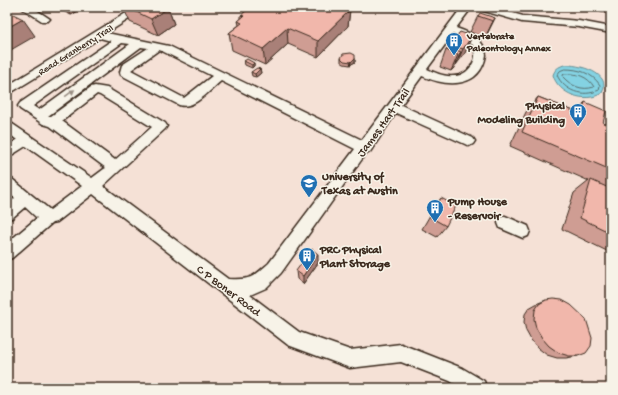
<svg xmlns="http://www.w3.org/2000/svg" width="618" height="395" font-family="'Gochi Hand',sans-serif">
	<style>
		.built { fill: #f5e1d6 }
		.water { fill: #84d2e2; stroke: #678f94 }
		.lines { fill: none; stroke-linecap: round; stroke-linejoin: round }
		.shore { stroke: #586d6c; stroke-width: 1 }
		.minor-casing { stroke: #3b2a1e; stroke-width: 3 }
		.minor { fill: #f7f3e8; fill-rule: evenodd }
		.wall { fill: #cf9d93; stroke: #3b2a1e }
		.shaded-wall { fill: #a98078; stroke: #3b2a1e }
		.building { fill: #f1b7ab; stroke: #3b2a1e }
		.oneway { fill: #998e83 }
		.labels { text-anchor: middle; stroke-width: 3; stroke-linejoin: round; paint-order: stroke }
		.far-poi-label { font-size: 10px; font-weight: bold; fill: #3b2a1e; stroke: #f7f3e8; text-anchor: start }
		.far-street-label { font-size: 10px; fill: #3b2a1e; stroke: #f7f3e8 }
		.poi-label { font-size: 12px; font-weight: bold; fill: #3b2a1e; stroke: #f7f3e8; text-anchor: start }
		.street-label { font-size: 12px; fill: #3b2a1e; stroke: #f7f3e8 }
	</style>
	<rect width="100%" height="100%" fill="#f7f3e8"/>
	<filter id="ink" filterUnits="userSpaceOnUse"><feTurbulence type="fractalNoise" baseFrequency=".025" numOctaves="2"/><feDisplacementMap in="SourceGraphic" scale="8" xChannelSelector="R" yChannelSelector="G"/><feConvolveMatrix kernelMatrix="1 2 1 2 8 2 1 2 1" color-interpolation-filters="sRGB"/></filter>
	<g filter="url(#ink)">
		<path class="built" d="M7 7H611V388H7Z"/>
		<path class="water" d="M564 65C578 64 613 73 602 93 585 104 558 94 553 75 555 69 558 67 564 65Z"/>
		<g class="lines">
			<path class="shore" d="M565 69C579 69 592 73 600 85L599 90C583 98 564 91 557 75L560 71Z
				M564 74C576 73 588 76 594 87 582 91 571 86 563 77Z"/>
			<defs>
				<path id="minor" d="M20 7H32L50 19 48 21H42Z
					M136 7H148L107 33 169 46 362 140 462 7H472L456 28C471 33 484 39 486 55 480 89 447 87 422 76L401 105 473 138 475 141 473 144 469 146 465 144 396 113 370 152H367L281 273 266 288 250 295 299 332 350 350 401 344 462 368 484 381 486 388H461L450 381 401 362 350 368 288 345 93 194 57 222 52 223 12 258 7 260V243L37 218 25 207 12 218 7 219V205L15 198 7 191V177L12 179 50 210 82 186 26 146 7 158V146L17 140 7 132V121L11 123 92 178 104 169 106 168 50 126 43 124 20 109 18 106 20 103 111 41 100 38 7 95V86ZM453 34 473 45C480 58 469 76 454 76 444 77 436 73 427 69ZM122 43 130 44 39 110 33 106ZM141 47 148 48 122 65 120 72 121 75 179 105C194 110 210 90 221 81L355 149 269 263C252 278 252 280 228 279L103 186 165 129 167 126 165 123 107 88 95 86 91 87 51 116H48ZM159 50 162 51 212 76 184 98 131 70ZM97 94 100 95 152 127 115 160 62 121Z
					M475 7H490L523 16 579 21 611 27V33L579 27 522 22 477 9Z
					M596 7H611V13L598 9Z
					M505 216 528 226 530 231 528 236 523 238 500 228 498 223 500 218Z"/>
			</defs>
			<use href="#minor" class="minor-casing"/>
			<use href="#minor" class="minor"/>
		</g>
		<path class="wall" d="M55 7H85L71 15Z
			M123 7H167L168 8 174 24 158 35 130 22Z
			M249 7H343L350 10 348 26 318 57 288 44 265 65 232 50 229 33 239 25 238 21 241 19V15L249 8Z
			M478 16 495 18 485 38 470 32Z
			M460 32 465 53 455 65 451 71 440 67 446 50 449 47 450 44Z
			M341 58H355V62L350 65 344 64 341 62Z
			M244 61 254 63V66L252 68 245 65Z
			M260 69 261 73 256 77 252 76 251 72Z
			M538 97 576 112 585 102 603 123 611 126V253L562 229 574 193 589 181 510 146 526 112Z
			M441 198 446 226 437 237 422 229 433 210Z
			M318 263 303 284 297 279 296 271Z
			M546 300 578 356 566 358H557L547 355 538 348 531 340 526 331 524 322 525 314 529 308 536 304Z"/>
		<path class="shaded-wall" d="M66 7H85L71 15Z
			M168 8 174 24 158 35 151 19Z
			M350 10 348 26 318 57V41Z
			M495 18 485 38 493 21Z
			M23 19 35 36 9 51 7 49V28Z
			M287 28 288 44 265 65 263 49Z
			M472 36 465 53 456 65 463 49Z
			M461 52 454 68 451 71 458 55Z
			M355 58V62L350 65 351 62Z
			M254 63V66L252 68V65Z
			M260 69 261 73 256 77 255 74Z
			M318 254V263L303 284V276Z"/>
		<path class="building" d="M126 7H167L168 8 151 19Z
			M251 7H343L350 10 318 41 287 28 263 49 229 33 242 23 238 21 244 16 241 15Z
			M7 11 23 19 7 28Z
			M480 13 495 18 493 21 478 16Z
			M460 32 472 36 463 49 450 44Z
			M449 47 461 52 458 55 446 50Z
			M351 53 355 55V58L351 62 344 61 341 58 343 54Z
			M247 59 254 63 252 65 244 61Z
			M257 68 260 69 255 74 251 72Z
			M538 97 581 114 585 102 606 111 603 123 611 126V170L522 132Z
			M591 180 611 189V233L580 218Z
			M441 198 456 206 446 226 430 217Z
			M312 249 318 254 303 276 296 271Z
			M553 299 562 300 571 305 586 319 592 338 591 346 586 353 578 356H569L559 353 549 346 542 338 536 328 534 319 535 310 539 304 546 300Z"/>
		<defs><path id="oneway-solid" d="M-6-.8H1V-3.2L6.5 0L1 3.2V.8H-6Z"/></defs>
		<use class="oneway" href="#oneway-solid" transform="translate(70 93) rotate(-36)"/>
	</g>
	<defs>
		<symbol id="building-pin" viewBox="-11 -11 22 30"><path d="M0 17L-7.5 6A9.5 9.5 0 1 1 7.5 6Z" fill="#1f6fb2" stroke="#f7f3e8"/><path d="M-4-6H4V6H1V3H-1V6H-4ZM-2.5-4.3h1.7v1.8h-1.7ZM.8-4.3h1.7v1.8H.8ZM-2.5-1h1.7V.8h-1.7ZM.8-1h1.7V.8H.8Z" fill="#fff"/></symbol>
		<symbol id="university-pin" viewBox="-11 -11 22 30"><path d="M0 17L-7.5 6A9.5 9.5 0 1 1 7.5 6Z" fill="#1f6fb2" stroke="#f7f3e8"/><path d="M0-5L7-2L0 1L-7-2ZM-4 1L0 2.5L4 1V4Q0 6-4 4Z" fill="#fff"/></symbol>
	</defs>
	<g fill-rule="evenodd">
		<use href="#building-pin" x="444" y="31" width="20" height="27"/>
		<use href="#building-pin" x="568" y="102" width="20" height="27"/>
		<use href="#university-pin" x="299" y="173" width="20" height="27"/>
		<use href="#building-pin" x="425" y="198" width="20" height="27"/>
		<use href="#building-pin" x="297" y="246" width="20" height="27"/>
	</g>
	<g class="labels">
		<g class="far-poi-label">
			<text x="467" y="39">Vertebrate<tspan x="467" dy="12">Paleontology Annex</tspan></text>
		</g>
		<g class="far-street-label">
			<text transform="translate(75 49) rotate(-32)" y="4">Read Granberry Trail</text>
		</g>
		<g class="poi-label">
			<text x="565" y="109" text-anchor="end">Physical<tspan x="565" dy="14">Modeling Building</tspan></text>
			<text x="322" y="180">University of<tspan x="322" dy="14">Texas at Austin</tspan></text>
			<text x="448" y="205">Pump House<tspan x="448" dy="14">- Reservoir</tspan></text>
			<text x="320" y="253">PRC Physical<tspan x="320" dy="14">Plant Storage</tspan></text>
		</g>
		<g class="street-label">
			<text transform="translate(383 122) rotate(-54)" y="4">James Hart Trail</text>
			<text transform="translate(229 290) rotate(37)" y="4">C P Boner Road</text>
		</g>
	</g>
	<rect width="618" height="395" fill="none" stroke="#f7f3e8" stroke-width="24"/>
	<rect x="12" y="12" width="594" height="371" fill="none" stroke="#3b2a1e" stroke-width="1.5" filter="url(#ink)"/>
</svg>
